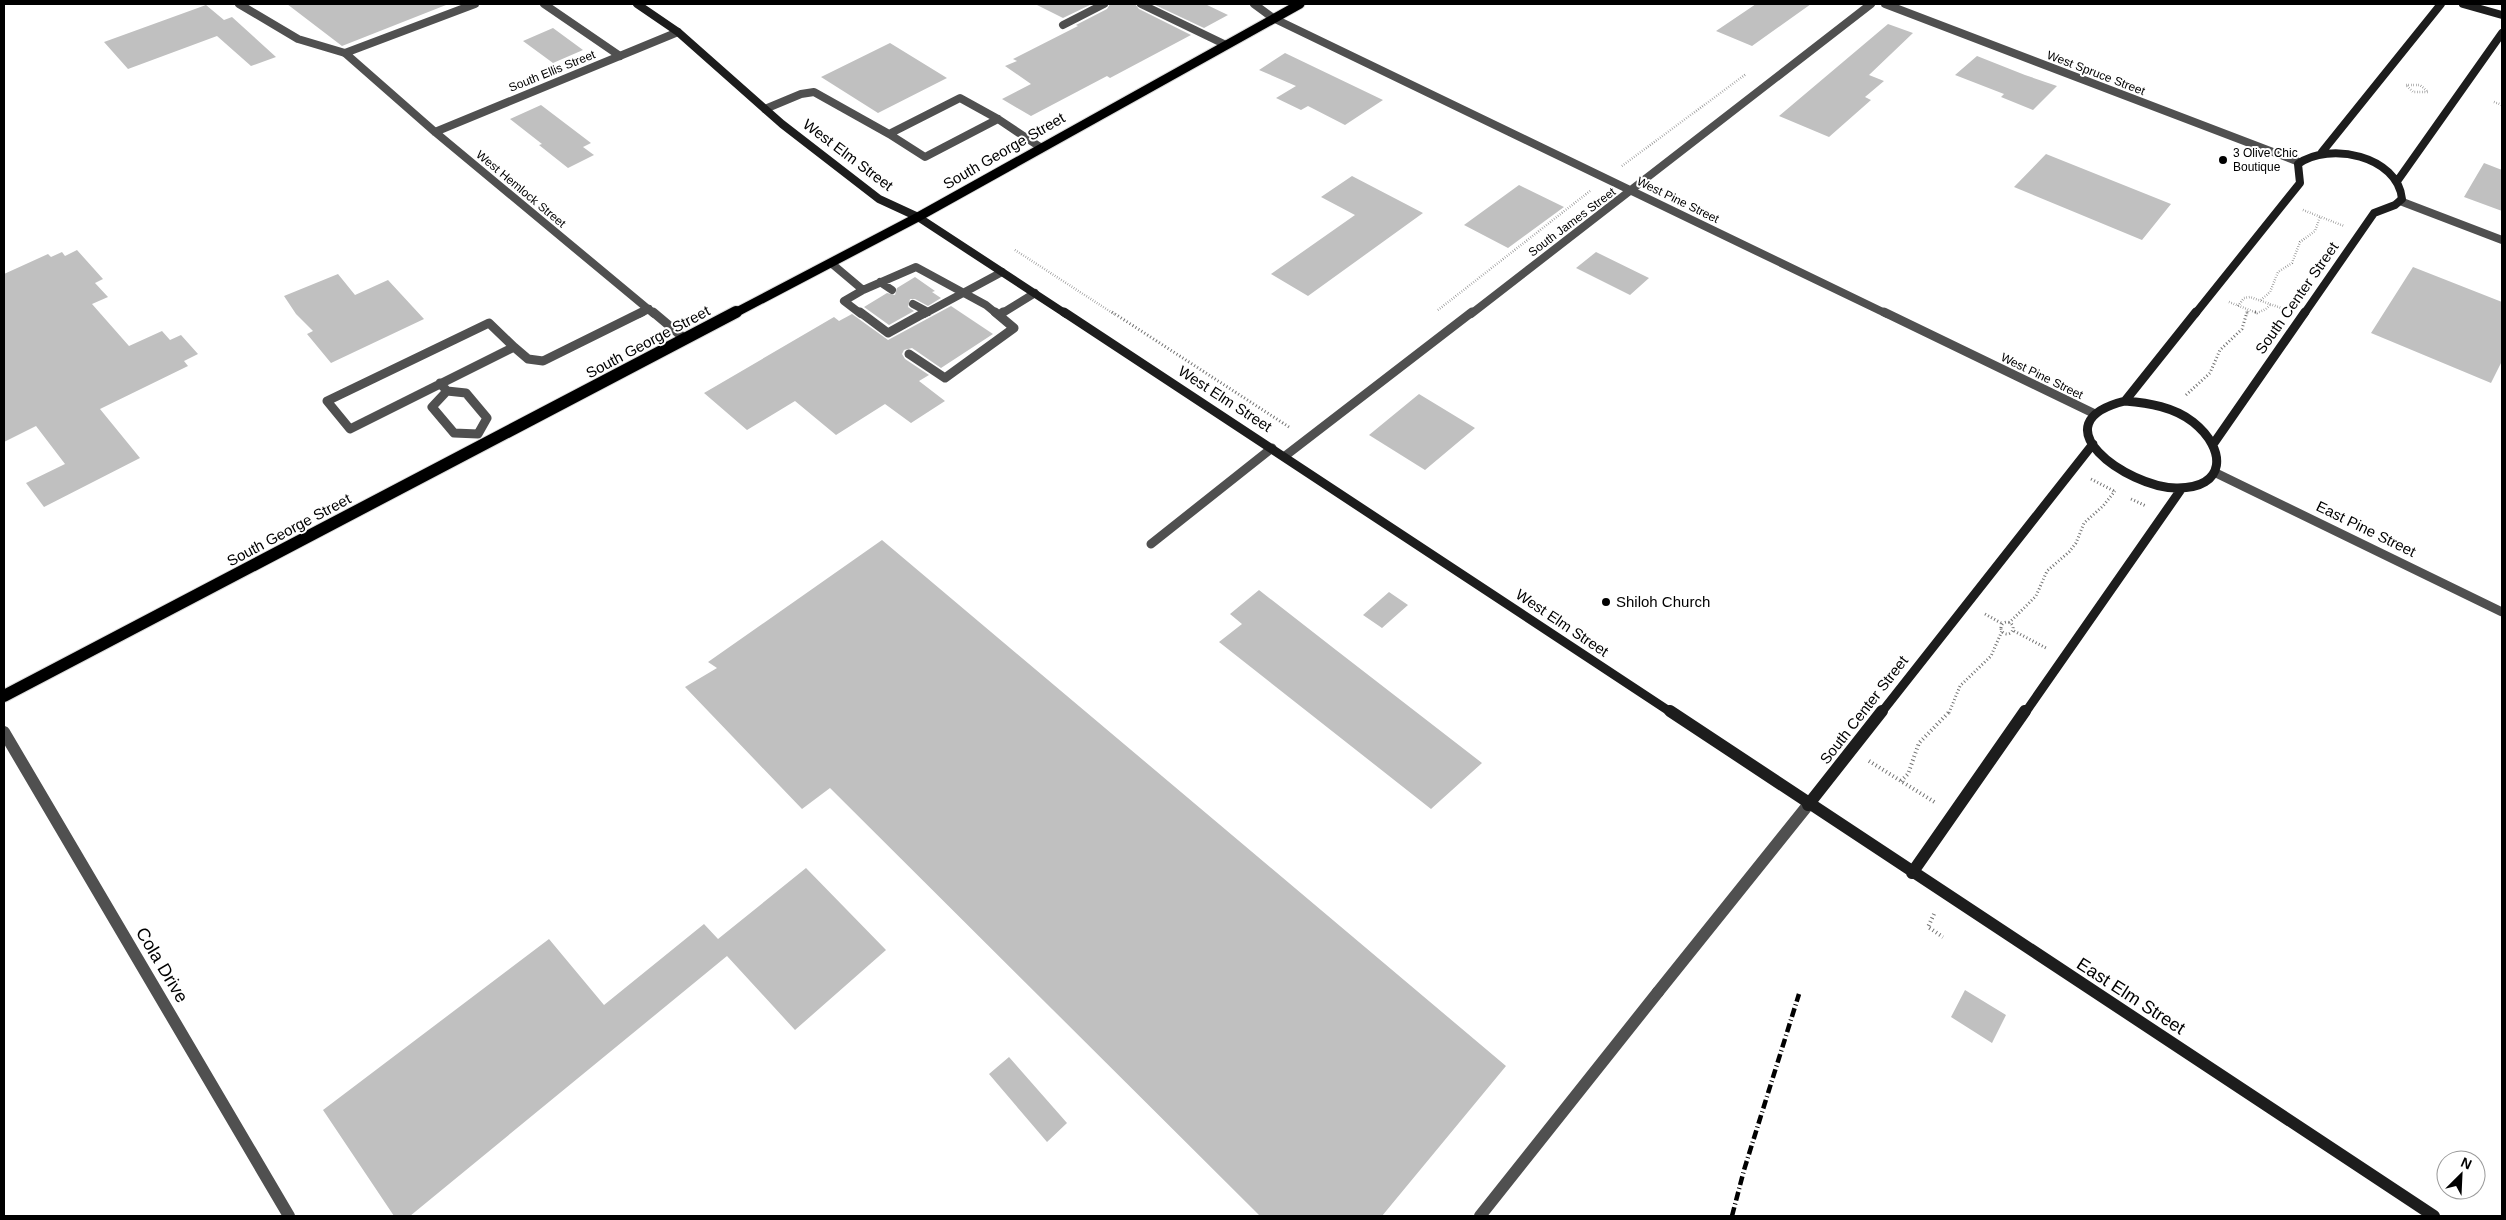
<svg xmlns="http://www.w3.org/2000/svg" width="2506" height="1220" font-family="Arial,sans-serif">
	<style>
		.building { fill: #c0c0c0 }
		.lines { fill: none; stroke-linecap: round; stroke-linejoin: round }
		.primary-far1-casing { stroke: #dbdbdb; stroke-width: 11 }
		.primary-casing { stroke: #dbdbdb; stroke-width: 14 }
		.path-far2 { stroke: #727272; stroke-width: 2.5; stroke-dasharray: 0.5 2; stroke-linecap: butt }
		.path-far1 { stroke: #727272; stroke-width: 3; stroke-dasharray: 1 2.5; stroke-linecap: butt }
		.path { stroke: #727272; stroke-width: 4; stroke-dasharray: 1 3; stroke-linecap: butt }
		.lane-far2 { stroke: #505050; stroke-width: 8 }
		.lane-far1 { stroke: #505050; stroke-width: 9 }
		.lane { stroke: #505050; stroke-width: 12 }
		.street-far2 { stroke: #505050; stroke-width: 8 }
		.street-far1 { stroke: #505050; stroke-width: 9 }
		.street { stroke: #505050; stroke-width: 12 }
		.secondary-far2 { stroke: #1d1d1d; stroke-width: 8 }
		.secondary-far1 { stroke: #1d1d1d; stroke-width: 9 }
		.secondary { stroke: #1d1d1d; stroke-width: 12 }
		.primary-far1 { stroke: #000; stroke-width: 9 }
		.primary { stroke: #000; stroke-width: 12 }
		.rail { stroke: #000; stroke-width: 4.5; stroke-dasharray: 9 3 1 3; stroke-linecap: butt }
		.poi-dot { fill: #000; stroke: #fff; stroke-width: 2 }
		.labels { text-anchor: middle; stroke-width: 4; stroke-linejoin: round; paint-order: stroke }
		.far-street-label { font-size: 12px; fill: #000; stroke: #fff }
		.far-poi-label { font-size: 12px; fill: #000; stroke: #fff; text-anchor: start }
		.street-label { font-size: 15px; fill: #000; stroke: #fff }
		.poi-label { font-size: 15px; fill: #000; stroke: #fff; text-anchor: start }
		.near-street-label { font-size: 18px; fill: #000; stroke: #fff }
	</style>
	<rect width="100%" height="100%" fill="#fff"/>
	<path class="building" d="M287 4H446V5L342 46Z
		M1035 4H1092L1063 18Z
		M1110 4H1135L1139 9 1191 35 1110 78 1107 76 1031 116 1002 99 1031 84 1005 66 1017 61 1013 59 1078 26 1076 25 1107 9Z
		M1153 4H1205L1228 15 1204 28Z
		M1756 4H1811L1752 46 1716 31Z
		M206 5 224 20 232 17 276 57 251 66 217 36 128 69 104 42Z
		M1888 24 1913 33 1869 75 1884 81 1865 97 1871 100 1829 137 1779 116Z
		M553 28 583 50 553 63 523 41Z
		M890 43 947 78 878 113 821 77Z
		M1285 53 1383 100 1345 125 1308 106 1301 110 1276 98 1296 86 1259 70Z
		M1977 56 2025 75 2057 86 2033 110 2001 97 2004 94 1955 75Z
		M541 105 591 143 583 147 594 155 568 168 539 145 542 144 510 119Z
		M2046 154 2171 204 2142 240 2014 187Z
		M2484 163 2502 170V211L2464 197Z
		M1352 176 1423 213 1308 296 1271 274 1355 215 1321 197Z
		M1519 185 1564 207 1508 248 1464 225Z
		M77 250 103 279 95 283 108 297 92 304 129 346 162 331 170 340 181 335 198 354 184 361 188 366 100 409 140 458 44 507 26 483 65 464 36 426 4 442V274L48 254 51 257 62 252 65 256Z
		M1596 252 1649 278 1630 295 1576 268Z
		M2413 267 2502 302V361L2491 383 2371 333Z
		M338 274 355 295 388 280 424 319 331 363 307 334 313 331 296 314 284 296Z
		M915 277 935 291 932 292 941 298 928 306 915 299H910L908 307 914 311 889 325 864 307 887 293 895 295 897 288Z
		M951 306 993 334 941 368 912 348 904 350 902 354 905 359 929 375 919 381 945 401 911 423 885 404 836 435 795 401 747 430 704 393 834 317 839 321 852 314 888 340Z
		M1419 394 1475 428 1425 470 1369 435Z
		M882 540 1506 1066 1382 1216H1260L830 788 802 809 685 687 717 668 708 662Z
		M1259 590 1336 650 1482 763 1431 809 1219 642 1242 624 1230 614Z
		M1389 592 1408 605 1382 628 1363 615Z
		M806 868 886 950 795 1030 727 956 410 1216H394L323 1110 549 939 604 1005 704 924 718 939Z
		M1965 990 2006 1015 1992 1043 1951 1017Z
		M1009 1057 1067 1123 1047 1142 989 1074Z"/>
	<g class="lines">
		<defs>
			<path id="primary-far1" d="M733 314 918 217 1300 4"/>
			<path id="primary" d="M4 696 736 312"/>
		</defs>
		<use href="#primary-far1" class="primary-far1-casing"/>
		<use href="#primary" class="primary-casing"/>
		<path class="path-far2" d="M2406 85H2420L2428 92H2413Z
			M2494 102 2502 105
			M1622 166 1746 74
			M2303 210 2344 226
			M1015 250 1114 314
			M2261 300 2270 292 2278 272 2292 263 2300 242 2315 231 2320 217
			M2229 302 2257 313 2266 309 2271 304
			M2238 306 2244 298 2250 297 2284 309
			M1438 310 1590 191
			M2247 314 2248 310"/>
		<path class="path-far1" d="M1112 312 1289 427
			M2255 312H2258
			M2186 395 2210 373 2220 350 2242 329 2247 312
			M2091 479 2114 491
			M2131 499 2146 506
			M1985 614 2001 623
			M2001 628a6 6 0 1 1 12 0a6 6 0 1 1-12 0Z
			M2009 623 2036 596 2047 571 2069 552 2076 543 2084 523 2103 506 2115 491
			M2014 631 2046 648
			M1949 713 1960 686 1991 656 2002 631"/>
		<path class="path" d="M1869 761 1936 803
			M1901 781 1908 774 1919 743 1950 711
			M1934 914 1928 927 1943 937"/>
		<path class="lane-far2" d="M239 4 298 39 345 53
			M544 4 620 56
			M1141 4 1224 44
			M1063 25 1104 4
			M765 109 801 94 814 92 889 134 960 98 998 119 1040 147
			M889 134 925 157 998 119
			M831 263 863 290 916 267 986 305 997 314
			M880 282 892 290
			M913 304 928 312
			M639 314 649 309
			M861 314 844 301 863 290
			M924 314 1002 272
			M1001 314 1035 293"/>
		<path class="lane-far1" d="M860 312 888 333 926 312
			M999 315 1003 312
			M489 323 514 347 350 429 327 401Z
			M514 347 528 359 543 361 642 312
			M909 354 945 378 1014 328 995 312
			M440 383 447 391
			M447 391 466 393 487 418 478 434 454 433 432 407Z
			M1151 544 1272 448"/>
		<path class="lane" d="M1480 1216 1658 992"/>
		<path class="street-far2" d="M475 4 345 53 435 132 654 314
			M1254 4 1273 18 1887 314
			M1885 4 2299 162
			M435 132 678 32
			M2400 201 2502 240
			M1471 314 1871 4"/>
		<path class="street-far1" d="M653 312 685 339
			M1884 312 2093 413
			M1285 456 1472 312
			M2216 473 2502 612"/>
		<path class="street" d="M4 732 289 1216
			M1658 992 1808 805"/>
		<path class="secondary-far2" d="M637 4 678 32 782 124 879 199 918 217 1066 314
			M2463 4 2502 15
			M2322 152 2441 4
			M2398 180 2502 33
			M2195 314 2300 183 2298 164C2329 141 2398 156 2402 199L2395 205 2374 213 2304 314"/>
		<path class="secondary-far1" d="M1064 312 1672 713
			M2125 401 2196 312
			M2125 401C2149 403 2174 407 2193 422 2227 449 2227 489 2176 488 2127 487 2036 423 2125 401Z
			M2214 443 2305 312
			M1881 713 2093 444
			M2025 713 2182 488"/>
		<path class="secondary" d="M1670 711 2434 1216
			M1808 805 1882 711
			M1912 873 2025 711"/>
		<use href="#primary-far1" class="primary-far1"/>
		<use href="#primary" class="primary"/>
		<path class="rail" d="M1732 1216 1744 1170 1799 994"/>
	</g>
	<g class="poi-dot">
		<circle cx="2223" cy="160" r="5"/>
		<circle cx="1606" cy="602" r="5"/>
	</g>
	<g class="labels">
		<g class="far-street-label">
			<text transform="translate(552 71) rotate(-22)" y="4">South Ellis Street</text>
			<text transform="translate(2096 73) rotate(21)" y="4">West Spruce Street</text>
			<text transform="translate(521 189) rotate(40)" y="4">West Hemlock Street</text>
			<text transform="translate(1678 200) rotate(26)" y="4">West Pine Street</text>
			<text transform="translate(1572 222) rotate(-37)" y="4">South James Street</text>
			<text transform="translate(2042 376) rotate(26)" y="4">West Pine Street</text>
		</g>
		<g class="far-poi-label">
			<text x="2233" y="157">3 Olive Chic<tspan x="2233" dy="14">Boutique</tspan></text>
		</g>
		<g class="street-label">
			<text transform="translate(1004 151) rotate(-30)" y="5">South George Street</text>
			<text transform="translate(848 155) rotate(37)" y="5">West Elm Street</text>
			<text transform="translate(2297 298) rotate(-55)" y="5">South Center Street</text>
			<text transform="translate(648 342) rotate(-28)" y="5">South George Street</text>
			<text transform="translate(1225 399) rotate(33)" y="5">West Elm Street</text>
			<text transform="translate(2366 529) rotate(26)" y="5">East Pine Street</text>
			<text transform="translate(289 530) rotate(-28)" y="5">South George Street</text>
			<text transform="translate(1562 623) rotate(34)" y="5">West Elm Street</text>
			<text transform="translate(1864 710) rotate(-52)" y="5">South Center Street</text>
		</g>
		<g class="poi-label">
			<text x="1616" y="607">Shiloh Church</text>
		</g>
		<g class="near-street-label">
			<text transform="translate(162 965) rotate(59)" y="6">Cola Drive</text>
			<text transform="translate(2131 996) rotate(33)" y="6">East Elm Street</text>
		</g>
	</g>
	<rect width="2506" height="1220" fill="none" stroke="#000000" stroke-width="10"/>
	<g transform="translate(2461 1175) rotate(24)"><circle r="24" fill="#ffffff" stroke="#999999"/>
	<path d="M0-4L9 19L0 12L-9 19Z" fill="#000000"/>
	<text y="-8" font-size="14" font-weight="bold" text-anchor="middle" fill="#000000">N</text>
	</g>
</svg>
